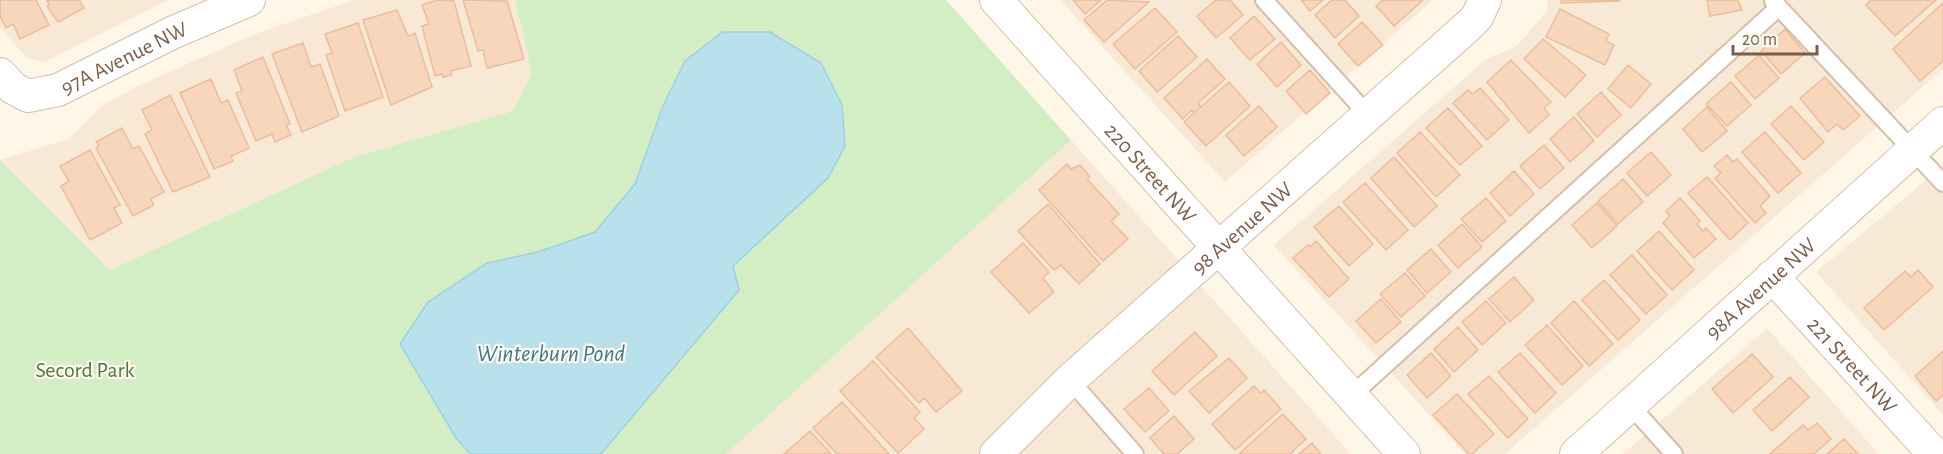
<svg xmlns="http://www.w3.org/2000/svg" width="1943" height="454" font-family="'Alegreya Sans',sans-serif">
	<style>
		.residential { fill: #f7e9d5 }
		.green { fill: #d3eec4 }
		.water { fill: #b9e1eb; stroke: #9ed1de; stroke-width: 1.5 }
		.building { fill: #f7d6bc; stroke: #ebbd9b; stroke-width: 1.5 }
		.lines { fill: none; stroke-linecap: round; stroke-linejoin: round }
		.service-casing { stroke: #d3bfab; stroke-width: 20 }
		.minor-casing { stroke: #d3bfab; stroke-width: 34 }
		.service { stroke: #fff; stroke-width: 16 }
		.minor { stroke: #fff; stroke-width: 32 }
		.labels { text-anchor: middle; stroke-width: 4.5; stroke-linejoin: round; paint-order: stroke }
		.street-label { font-size: 22px; fill: #7c5d48; stroke: #fffaf0 }
		.park-label { font-size: 22px; fill: #4c7c3c; stroke: #fffaf0 }
		.water-label { font-size: 24px; font-style: italic; fill: #3c798a; stroke: #fffaf0 }
	</style>
	<rect width="100%" height="100%" fill="#fef7e8"/>
	<path class="residential" d="M0 0H169L44 62 27 58 0 28Z
		M354 0H515L532 73 513 111 354 157 110 270 0 160 69 139 101 106 138 86 255 34Z
		M1060 0H1433L1225 182Z
		M1547 0H1943V69L1505 454H1465L1274 245 1485 60 1517 46 1548 9Z
		M1071 140 1351 454H726Z
		M1943 166V415L1816 272Z
		M1767 328 1879 454H1623Z"/>
	<path class="green" d="M515 0H946L1071 140 726 454H0V160L110 270 354 157 513 111 532 73Z"/>
	<path class="water" d="M722 32H770L821 63 842 105 845 146 828 178 733 266 739 290 601 454H470L456 438 400 344 428 302 487 263 538 252 595 232 635 184 663 106 685 61Z"/>
	<path class="building" d="M0 0H36L49 25 20 39 13 24 6 28 0 16Z
		M47 0H79L84 8 58 22 47 6 49 5Z
		M437 0 454 1 471 66 451 71 452 75 443 77 442 74 435 76 422 26 429 24 422 5Z
		M463 0 507 1 524 59 487 68 483 50 478 51Z
		M1073 0H1101L1085 14Z
		M1107 0 1149 2 1104 42 1084 20Z
		M1216 0H1230L1243 15 1216 38 1197 16Z
		M1301 0H1323L1310 11Z
		M1332 0H1345L1359 16 1335 38 1315 15Z
		M1383 0H1423L1394 26 1376 6Z
		M1561 0H1619V1L1561 3Z
		M1707 0H1738L1742 10 1710 16Z
		M1871 0H1936L1895 36 1866 5Z
		M1943 3V61L1920 81 1893 49Z
		M1155 8 1177 32 1135 69 1113 44Z
		M1560 9 1609 34 1606 41 1614 45 1605 65 1546 37Z
		M397 10 408 36 415 33 432 87 391 105 363 20Z
		M1254 16 1275 39 1250 60 1230 38Z
		M1362 22 1383 45 1358 66 1338 44Z
		M358 23 383 97 345 111 326 55 332 53 325 34Z
		M1785 29 1805 53 1781 74 1761 51Z
		M1178 36 1197 57 1157 92 1139 71Z
		M1543 39 1586 75 1565 97 1524 59Z
		M1281 42 1301 65 1277 87 1257 64Z
		M303 43 311 67 320 64 339 116 302 132 272 54Z
		M1759 55 1779 78 1755 99 1735 76Z
		M263 57 290 124 286 125 291 135 275 142 272 134 256 141 236 93 242 91 234 70Z
		M1207 59 1225 79 1198 103 1201 107 1194 113 1192 110 1183 119 1164 98Z
		M1511 60 1551 102 1544 108 1549 115 1529 133 1487 82Z
		M1628 65 1651 84 1631 108 1608 89Z
		M1310 70 1330 93 1306 114 1286 91Z
		M1825 77 1860 116 1843 130 1837 124 1828 132 1800 98Z
		M211 79 221 103 228 100 249 148 231 156 233 161 214 169 180 93Z
		M1229 82 1250 106 1206 146 1184 122Z
		M1731 82 1751 105 1727 126 1706 104Z
		M1480 88 1509 120 1487 140 1453 103 1468 90 1473 94Z
		M1601 92 1621 115 1597 137 1577 114Z
		M170 95 210 177 173 192 145 134 152 130 142 110Z
		M1259 106 1277 127 1244 156 1226 135Z
		M1791 106 1824 142 1804 160 1771 124Z
		M1707 107 1727 131 1702 152 1683 129Z
		M1448 108 1482 146 1460 165 1426 128Z
		M1574 117 1594 141 1570 162 1550 139Z
		M122 128 133 149 139 146 164 192 151 199 154 205 133 216 96 148 99 146 96 142Z
		M1420 132 1460 175 1436 197 1397 153Z
		M1765 132 1801 173 1778 193 1742 152Z
		M1544 145 1564 168 1540 189 1520 166Z
		M90 150 120 205 114 208 122 223 90 240 61 186 69 181 60 166Z
		M1651 152 1671 175 1647 196 1627 173Z
		M1727 155 1733 162 1737 159 1770 196 1760 206 1766 213 1755 223 1715 178 1721 173 1714 166Z
		M1394 157 1437 206 1414 227 1371 178Z
		M1067 164 1071 169 1080 165 1090 177 1087 179 1119 214 1111 221 1128 239 1103 261 1039 190Z
		M1514 171 1534 194 1510 216 1490 193Z
		M1707 177 1748 223 1730 240 1688 193Z
		M1623 179 1643 202 1618 224 1598 201Z
		M1365 183 1408 230 1386 250 1343 202Z
		M1486 198 1506 221 1482 242 1461 219Z
		M1680 198 1700 221 1697 224 1703 231 1706 228 1716 239 1694 258 1663 223 1670 216 1666 211Z
		M1597 203 1617 226 1592 248 1572 225Z
		M1048 204 1100 264 1079 284 1061 265 1054 270 1018 231Z
		M1339 206 1373 244 1349 266 1314 227Z
		M1462 224 1482 247 1458 268 1438 245Z
		M1659 231 1694 270 1672 290 1637 251Z
		M1316 241 1349 279 1329 297 1293 258 1308 245 1310 247Z
		M1023 243 1049 272 1043 278 1054 292 1029 313 991 272Z
		M1431 249 1451 272 1427 293 1407 270Z
		M1632 255 1667 295 1646 314 1610 275Z
		M1918 270 1933 287 1884 330 1864 308 1905 271 1911 277Z
		M1405 273 1425 296 1401 317 1380 294Z
		M1514 277 1534 300 1510 322 1489 299Z
		M1604 280 1640 320 1618 340 1582 300Z
		M1381 299 1401 322 1376 343 1356 321Z
		M1486 301 1506 323 1482 345 1462 322Z
		M1574 301 1613 344 1589 366 1551 323Z
		M1547 325 1583 366 1562 385 1525 345Z
		M1458 327 1478 350 1454 372 1434 349Z
		M908 328 962 391 936 412 924 398 919 403 876 357Z
		M1195 332 1217 356 1174 395 1152 371Z
		M1943 351V395L1936 401 1915 376Z
		M1431 353 1451 376 1427 398 1407 375Z
		M1520 353 1556 393 1535 413 1498 372Z
		M1752 354 1773 377 1733 413 1712 389Z
		M1229 358 1247 378 1209 413 1189 391Z
		M873 361 920 412 914 418 924 429 898 453 840 391Z
		M1489 376 1528 419 1508 438 1468 394Z
		M1790 377 1809 397 1772 431 1753 410Z
		M1254 386 1261 393 1264 390 1281 409 1235 450 1212 424Z
		M1149 388 1169 411 1145 432 1124 409Z
		M1457 394 1494 434 1472 454H1469L1433 415Z
		M842 402 889 454H837L813 428Z
		M1283 414 1306 439 1290 454H1239Z
		M1174 416 1194 439 1177 454H1164L1150 438Z
		M1817 423 1831 439 1814 454H1770L1803 425 1808 430Z
		M810 431 831 454H784Z
		M1844 439 1858 454H1827Z
		M1312 443 1321 454H1299Z"/>
	<g class="lines">
		<defs>
			<path id="service" d="M1264 0 1368 115
				M1773 1 1943 183
				M1070 380 1135 454
				M1351 396 1779 7
				M1630 405 1674 454"/>
			<g id="minor">
				<path id="s1" d="M996 0 1404 454"/>
				<path id="s2" d="M0 74 13 88 28 96 58 90 174 32 249 0"/>
				<path id="s3" d="M1772 276 1934 454"/>
				<path id="s4" d="M996 454 1070 380 1467 27 1477 17 1485 0"/>
				<path id="s5" d="M1576 454 1943 123"/>
			</g>
		</defs>
		<use href="#service" class="service-casing"/>
		<use href="#minor" class="minor-casing"/>
		<use href="#service" class="service"/>
		<use href="#minor" class="minor"/>
	</g>
	<g class="labels">
		<g class="street-label">
			<text dy="8" stroke="none"><textPath href="#s2" startOffset="140">97A Avenue NW</textPath></text>
			<text dy="8" stroke="none"><textPath href="#s1" startOffset="232">220 Street NW</textPath></text>
			<text dy="8" stroke="none"><textPath href="#s4" startOffset="334">98 Avenue NW</textPath></text>
			<text dy="8" stroke="none"><textPath href="#s5" startOffset="248">98A Avenue NW</textPath></text>
			<text dy="8" stroke="none"><textPath href="#s3" startOffset="120">221 Street NW</textPath></text>
		</g>
		<g class="park-label">
			<text x="85" y="377">Secord Park</text>
		</g>
		<g class="water-label">
			<text x="551" y="361">Winterburn Pond</text>
		</g>
	</g>
	<path d="M1733 45v9h84v-9" fill="none" stroke="#7c5d48" stroke-width="3"/>
	<text x="1742" y="45" font-size="18" fill="#7c5d48" stroke="#fffaf0" stroke-width="4.5" paint-order="stroke">20 m</text>
</svg>
